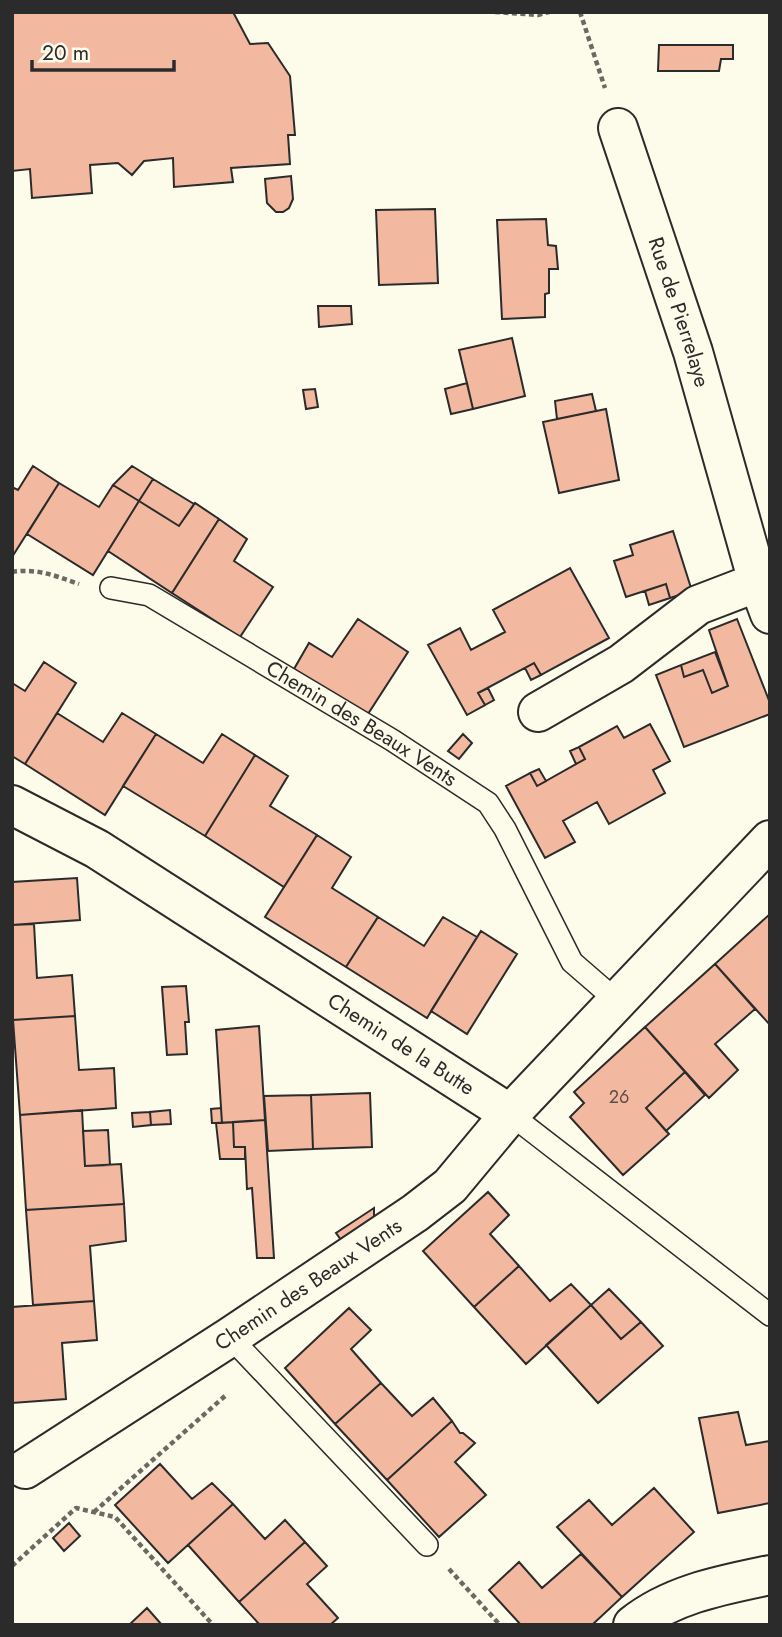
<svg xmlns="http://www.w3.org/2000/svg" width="782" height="1637" font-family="Jost,sans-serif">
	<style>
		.building { fill: #f2b8a0; stroke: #2b2b2b; stroke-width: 2 }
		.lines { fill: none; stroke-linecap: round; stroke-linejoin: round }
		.service-casing { stroke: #2b2b2b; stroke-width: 24 }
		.minor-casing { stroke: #2b2b2b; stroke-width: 42 }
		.path { stroke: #6a6964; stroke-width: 4.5; stroke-dasharray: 5 3.5; stroke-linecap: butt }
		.service { stroke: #fdfbea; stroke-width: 21 }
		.minor { stroke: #fdfbea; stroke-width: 38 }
		.labels { text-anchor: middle; stroke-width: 5; stroke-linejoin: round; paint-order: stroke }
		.number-label { font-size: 18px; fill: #5d4e48 }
		.street-label { font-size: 21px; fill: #2b2b2b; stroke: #fdfbea }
	</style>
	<rect width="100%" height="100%" fill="#fdfbea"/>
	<path class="building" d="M12 12H233L250 44 268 43 290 76 295 135H288L290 164 231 168 233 182 174 187 173 158 144 161 132 175 118 163 90 165 92 193 32 198 30 169 12 171Z
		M659 45H733V59H721L719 71H658Z
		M291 176 293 199 289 208 283 212H276L267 203 265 179Z
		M435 209 438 283 379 285 376 210Z
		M546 219 548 245 556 246 558 269H549V293L545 294V317L502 319 497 220Z
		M318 306H351L352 324 319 327Z
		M512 338 525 396 473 409 459 350Z
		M467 383 473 409 451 414 445 389Z
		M315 389 318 407 306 409 303 390Z
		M592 394 596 411 557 419 555 401Z
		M606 409 619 480 559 493 543 422Z
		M33 466 59 483 12 557V487L18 490Z
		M132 466 153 479 139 501 113 485Z
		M153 479 194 504 179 526 139 501Z
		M59 483 99 507 113 485 139 501 93 575 27 534Z
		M139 501 179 526 195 503 219 519 172 593 108 551Z
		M219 519 247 539 234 561 273 587 240 637 172 593Z
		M673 531 692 591 670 598 666 584 626 597 614 561 633 555 630 545Z
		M570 568 609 638 541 675 534 663 478 693 485 705 467 715 428 645 460 628 471 650 505 632 493 610Z
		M666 584 670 598 649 605 645 591Z
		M358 619 408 652 366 717 294 669 309 643 332 657Z
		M737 619 770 703V714L684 747 656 675 681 665 684 677 703 670 712 693 728 686 709 630Z
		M715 652 728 686 712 693 703 670 684 677 681 665Z
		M44 662 76 683 25 764 12 756V683L25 691Z
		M534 663 541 675 531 680 525 668Z
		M488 688 494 700 485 705 478 693Z
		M57 713 103 742 122 713 156 734 105 815 25 764Z
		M650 724 670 761 653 770 665 793 609 824 597 802 563 821 575 842 545 858 506 786 530 773 537 786 585 759 579 747 617 726 624 738Z
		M156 734 203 763 222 734 255 755 205 836 123 786Z
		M463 734 472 743 459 759 448 751Z
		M579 747 585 759 576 764 570 751Z
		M255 755 288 776 270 806 317 835 284 887 205 836Z
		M539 769 546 781 537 786 530 773Z
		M317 835 351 857 332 888 378 917 346 967 265 917Z
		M77 878 80 920 12 925V882Z
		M770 914V1025L715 964Z
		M378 917 424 946 443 917 477 937 427 1018 346 967Z
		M34 924 37 978 72 975 75 1016 12 1020V925Z
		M481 931 517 954 467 1034 431 1011Z
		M715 964 755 1009 715 1044 738 1070 709 1098 645 1027Z
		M186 986 189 1022H185L187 1054 167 1055 162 987Z
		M75 1016 79 1070 114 1068 116 1108 20 1115 13 1020Z
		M259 1026 265 1120 222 1123 216 1030Z
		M645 1027 685 1072 646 1108 669 1134 623 1175 570 1117 584 1103 574 1092Z
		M685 1072 705 1095 666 1131 646 1108Z
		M370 1093 372 1147 313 1149 311 1095Z
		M311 1095 313 1149 268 1151 264 1096Z
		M221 1108 222 1123H212L211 1109Z
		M82 1110 85 1166 121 1164 124 1204 26 1210 20 1115Z
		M170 1110 171 1124 151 1125 150 1112Z
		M150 1112 151 1125 133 1127 132 1113Z
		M265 1120 274 1258H257L252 1188 247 1189 245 1147H234L233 1122Z
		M233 1122 234 1147H245V1159H220L216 1123Z
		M108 1130 110 1165 85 1166 83 1131Z
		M488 1192 509 1215 490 1234 519 1266 474 1307 423 1251Z
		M124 1204 126 1241 90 1246 94 1301 33 1305 26 1210Z
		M374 1208V1222L344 1244 336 1233Z
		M519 1266 550 1301 571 1284 591 1305 526 1364 474 1307Z
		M609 1289 641 1322 621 1339 591 1305Z
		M94 1301 97 1340 62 1343 66 1399 12 1403V1307Z
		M591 1305 621 1339 641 1322 663 1346 598 1403 546 1345Z
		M349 1308 371 1330 351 1349 381 1383 335 1424 285 1368Z
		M381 1383 412 1416 433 1398 452 1421 387 1480 335 1424Z
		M738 1412 746 1445 770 1441V1503L718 1513 699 1418Z
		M452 1421 460 1433H463L475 1443 455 1462 486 1495 439 1537 387 1480Z
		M160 1464 192 1499 212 1483 233 1504 168 1563 115 1505Z
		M654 1488 694 1532 622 1597 557 1527 589 1500 612 1525Z
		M233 1504 265 1539 285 1520 305 1542 239 1602 188 1545Z
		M69 1523 80 1536 64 1551 53 1538Z
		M305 1542 327 1566 307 1584 338 1618 330 1625H260L239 1602Z
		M581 1554 622 1597 592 1625H521L489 1590 519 1562 542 1588Z
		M147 1608 162 1625H129Z"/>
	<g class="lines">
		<defs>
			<g id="service">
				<path id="s1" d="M111 588 149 595 392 740 488 803 505 829 572 962 617 1001"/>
				<path d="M510 1114 770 1315"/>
				<path d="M230 1337 427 1545"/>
			</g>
			<g id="minor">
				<path id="s2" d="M618 128 693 352 758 582 770 614"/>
				<path d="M538 712 621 664 698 605 758 582"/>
				<path id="s3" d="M12 805 97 849 510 1114"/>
				<path id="s4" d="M25 1469 230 1337 415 1213 450 1186 510 1114 770 840"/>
				<path d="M633 1625C672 1594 722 1585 770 1575"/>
			</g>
		</defs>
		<use href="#service" class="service-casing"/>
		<use href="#minor" class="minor-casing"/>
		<path class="path" d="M495 12 538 15 549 12
			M580 12 605 88
			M12 572C37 568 56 576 79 584
			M94 1512 225 1396
			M12 1566 76 1508 115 1517 213 1625
			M449 1569 500 1625"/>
		<use href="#service" class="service"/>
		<use href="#minor" class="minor"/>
	</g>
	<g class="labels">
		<g class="number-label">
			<text x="619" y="1103">26</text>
		</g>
		<g class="street-label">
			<text dy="7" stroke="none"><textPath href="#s2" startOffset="194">Rue de Pierrelaye</textPath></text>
			<text dy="7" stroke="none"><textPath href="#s1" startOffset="287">Chemin des Beaux Vents</textPath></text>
			<text dy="7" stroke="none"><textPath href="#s3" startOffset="457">Chemin de la Butte</textPath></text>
			<text dy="7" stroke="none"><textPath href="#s4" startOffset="338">Chemin des Beaux Vents</textPath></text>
		</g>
	</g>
	<rect width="782" height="1637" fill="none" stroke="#2b2b2b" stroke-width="28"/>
	<path d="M32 60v10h142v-10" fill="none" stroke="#2b2b2b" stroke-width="3.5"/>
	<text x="42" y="60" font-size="21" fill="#2b2b2b" stroke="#fdfbea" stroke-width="5" paint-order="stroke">20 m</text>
</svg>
